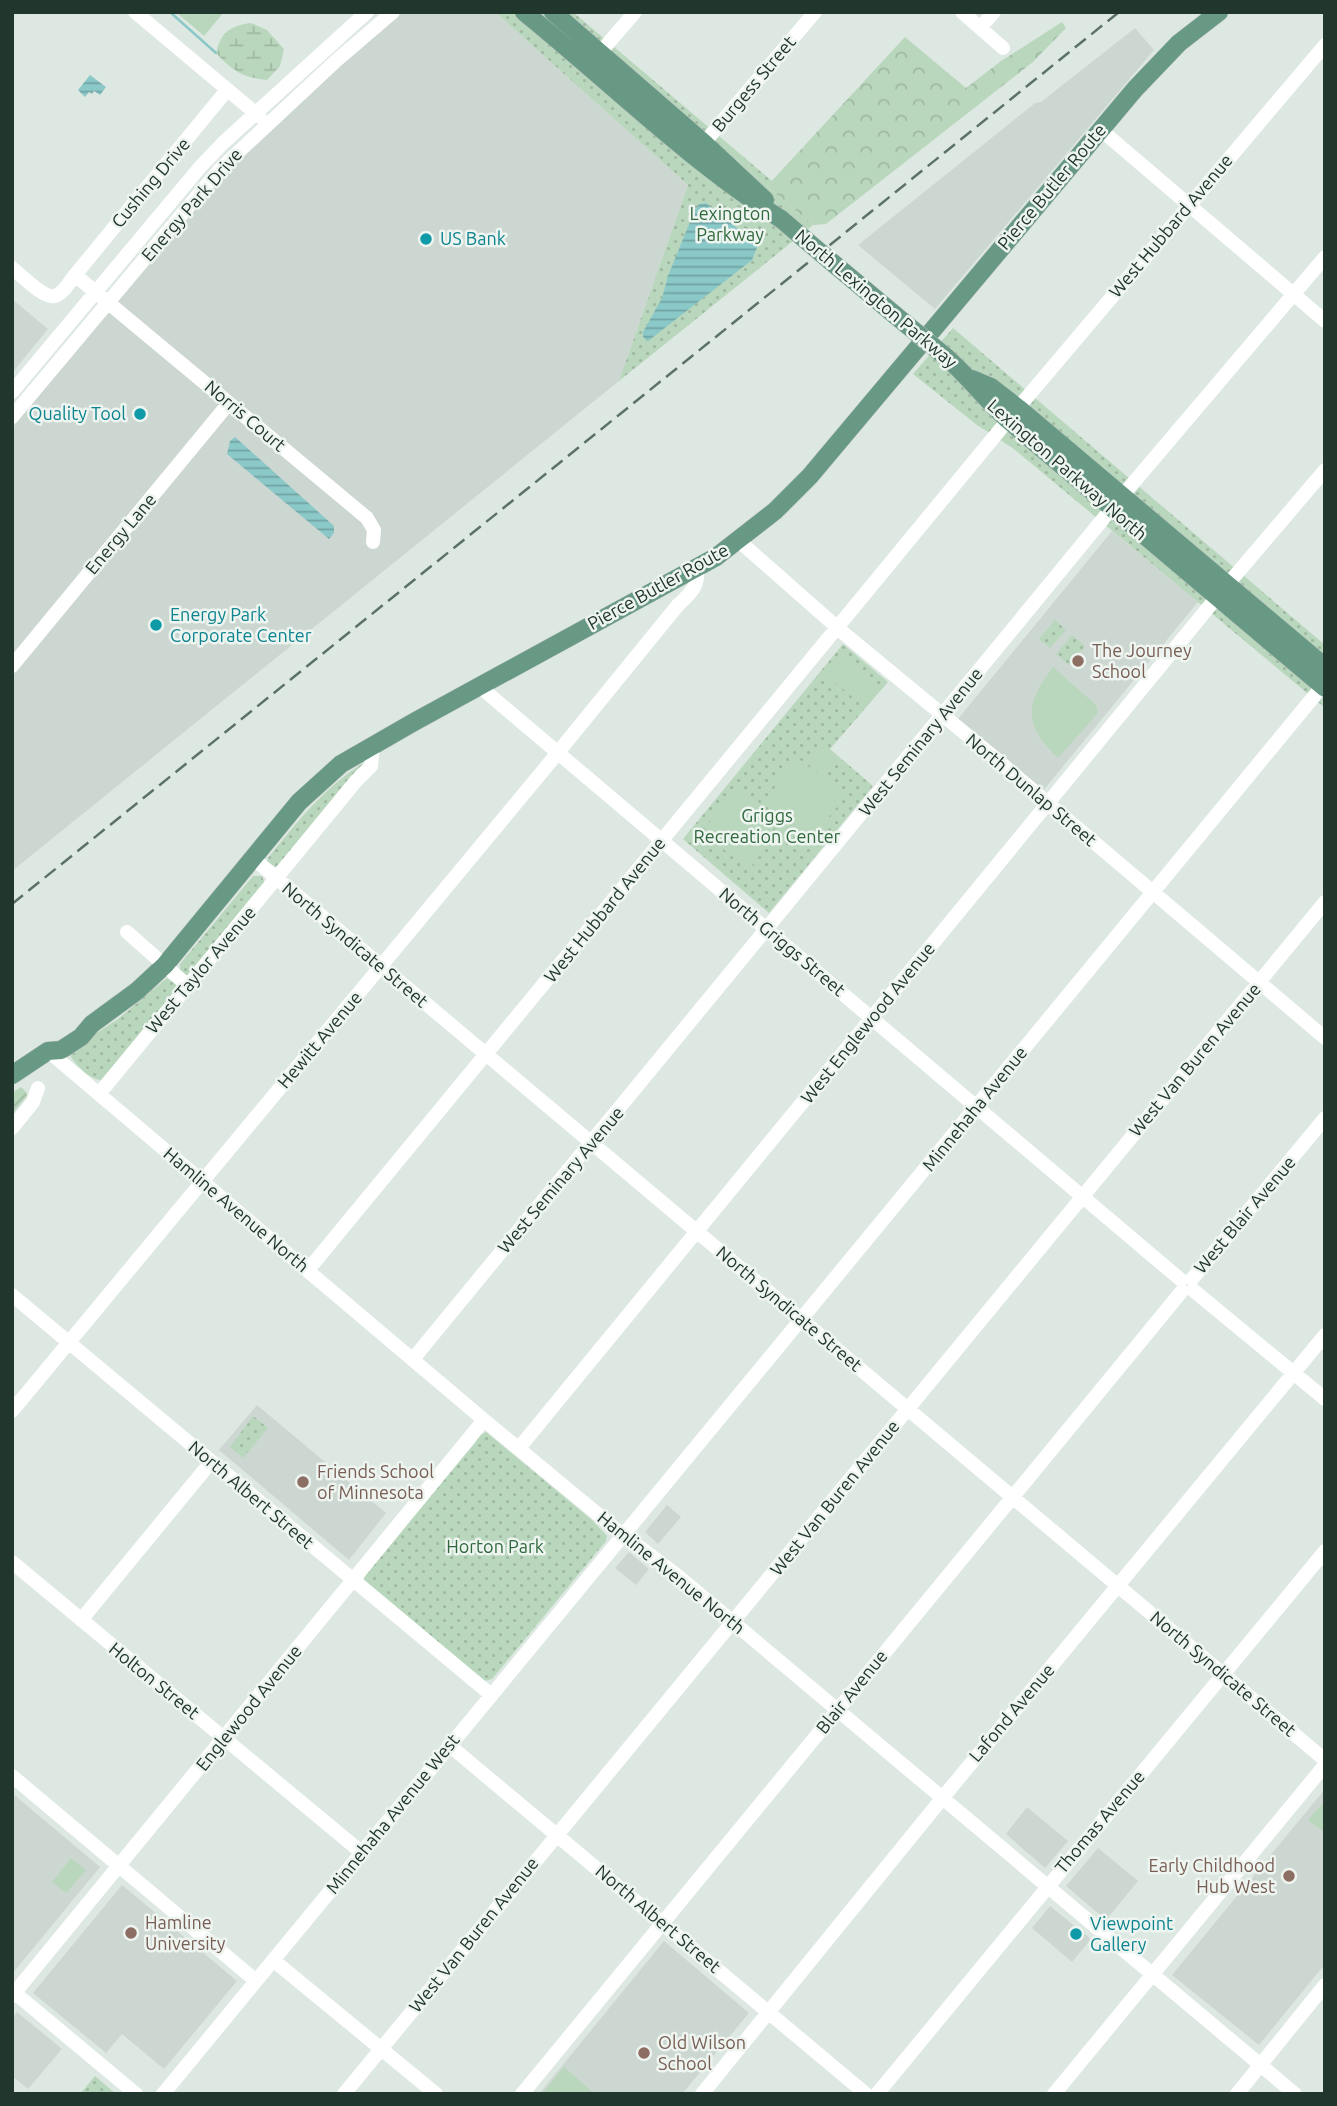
<svg xmlns="http://www.w3.org/2000/svg" width="1337" height="2106" font-family="Ubuntu,sans-serif">
	<style>
		.built { fill: #cdd7d1 }
		.grass { fill: url(#grass-dots) }
		.forest { fill: url(#forest-crowns) }
		.wetland { fill: url(#wetland-marsh) }
		.garden { fill: url(#garden-furrows) }
		.pitch { fill: #b9d7bc }
		.water { fill: url(#water-rules) }
		.lines { fill: none; stroke-linecap: round; stroke-linejoin: round }
		.stream { stroke: #8bc8c8; stroke-width: 2.5 }
		.major-casing { stroke: #bcc3c0; stroke-width: 19 }
		.minor { stroke: #fff; stroke-width: 14 }
		.major { stroke: #679984; stroke-width: 18 }
		.rail { stroke: #5c7268; stroke-width: 2.5; stroke-dasharray: 14 7; stroke-linecap: butt }
		.major-bridge-casing { stroke: #bcc3c0; stroke-width: 19; stroke-linecap: butt }
		.major-bridge { stroke: #679984; stroke-width: 18 }
		.culture-dot { fill: #0f9aa8; stroke: #eef5f0; stroke-width: 2.5 }
		.education-dot { fill: #8d6e63; stroke: #eef5f0; stroke-width: 2.5 }
		.labels { text-anchor: middle; stroke-width: 5; stroke-linejoin: round; paint-order: stroke }
		.street-label { font-size: 18px; fill: #21362d; stroke: #eef5f0 }
		.park-label { font-size: 18px; fill: #30683d; stroke: #eef5f0 }
		.culture-label { font-size: 18px; fill: #0d838f; stroke: #eef5f0; text-anchor: start }
		.education-label { font-size: 18px; fill: #785e54; stroke: #eef5f0; text-anchor: start }
	</style>
	<defs>
		<pattern id="grass-dots" width="8" height="8" patternUnits="userSpaceOnUse" patternTransform="scale(1.75)"><rect width="8" height="8" fill="#b9d7bc"/><path d="M2 2h.1M6 6h.1" fill="none" stroke="#9fb9a2" stroke-width="1.8" stroke-linecap="round"/></pattern>
		<pattern id="forest-crowns" width="20" height="18" patternUnits="userSpaceOnUse" patternTransform="scale(1.75)"><rect width="20" height="18" fill="#b9d7bc"/><path d="M2 6a3 3 0 1 1 6 0M12 15a3 3 0 1 1 6 0" fill="none" stroke="#9fb9a2"/></pattern>
		<pattern id="wetland-marsh" width="20" height="14" patternUnits="userSpaceOnUse" patternTransform="scale(1.75)"><rect width="20" height="14" fill="#b9d7bc"/><path d="M1 5h8M5 5V1M11 12h8M15 12V8" fill="none" stroke="#9fb9a2"/></pattern>
		<pattern id="garden-furrows" width="10" height="10" patternUnits="userSpaceOnUse" patternTransform="scale(1.75)"><rect width="10" height="10" fill="#b9d7bc"/><path d="M-1 1l2-2M0 10L10 0M9 11l2-2" fill="none" stroke="#9fb9a2"/></pattern>
		<pattern id="water-rules" width="6" height="5" patternUnits="userSpaceOnUse" patternTransform="scale(1.75)"><rect width="6" height="5" fill="#8bc8c8"/><path d="M0 2.5h6" fill="none" stroke="#71a3a3"/></pattern>
	</defs>
	<rect width="100%" height="100%" fill="#dee8e2"/>
	<path class="built" d="M401 12H495L688 185 619 381 12 871V428L228 168 386 22Z
		M1135 28 1154 50 935 309 858 245 1035 103 1041 102Z
		M12 299 48 329 12 373Z
		M1112 531 1198 602 1042 792 958 719Z
		M257 1405 386 1513 349 1560 219 1450Z
		M667 1505 681 1517 658 1544 645 1532Z
		M629 1552 649 1569 636 1585 615 1568Z
		M1325 1789V1964L1259 2045 1172 1975Z
		M12 1793 100 1867 12 1974Z
		M1027 1807 1068 1841 1045 1868 1006 1834Z
		M1098 1848 1138 1881 1106 1920 1066 1886Z
		M122 1885 237 1981 164 2069 122 2034 106 2053 33 1993Z
		M1050 1906 1091 1939 1072 1962 1032 1928Z
		M664 1941 749 2013 682 2094H539Z
		M17 2012 62 2049 28 2089 12 2076V2019Z"/>
	<path class="grass" d="M495 12H573L772 181 767 186 813 225 619 381 688 185Z
		M953 328 1325 645V708L1014 449 977 425 913 374Z
		M1055 620 1066 630 1050 648 1039 639Z
		M1072 635 1085 646 1069 665 1056 654Z
		M843 644 888 682 830 749 873 786 769 913 683 839Z
		M368 760 276 867 267 862 268 858C298 821 326 785 368 760Z
		M253 876H262L265 884 188 975H185L180 971V964Z
		M167 978 177 985V989L101 1080C91 1080 75 1065 70 1055L74 1048 118 1019Z
		M253 1416 268 1428 243 1458 230 1447Z
		M486 1432 592 1520 607 1536 606 1541 492 1679 484 1681 364 1581 365 1574 475 1443 478 1436Z
		M95 2076 116 2094H80Z"/>
	<path class="forest" d="M1062 22 1066 28 1033 62 826 224 813 225 767 186 905 37 966 88 1001 61Z"/>
	<path class="wetland" d="M251 23 267 30 284 49 280 66 267 80C244 78 232 71 216 53 221 32 230 26 251 23Z"/>
	<path class="garden" d="M21 1087 26 1092 27 1096 12 1114V1093Z"/>
	<path class="pitch" d="M176 12H224L204 36Z
		M842 654 879 685 862 705 825 674Z
		M1053 667 1096 705 1098 713 1058 758C1023 725 1025 704 1053 667Z
		M822 748 838 762 825 776 810 762Z
		M798 758 841 793 842 801 805 846C763 812 760 796 798 758Z
		M738 786 767 813 774 827 769 842 749 870 706 835V827Z
		M1325 1801V1833L1308 1820Z
		M71 1858 86 1870 66 1893 52 1882Z
		M564 2067 595 2094H542Z"/>
	<path class="water" d="M90 75 106 87 100 95 94 91 92 94 89 92 85 97 78 90Z
		M706 203 758 245 752 260 648 341 643 337V332L662 298 668 276 694 212 699 204Z
		M235 437 334 526V533L329 539 227 454 230 441Z"/>
	<g class="lines">
		<path class="stream" d="M170 12 216 53"/>
		<defs>
			<path id="major" d="M524 12C609 81 688 160 781 219
				M553 12 704 143 765 200
				M821 253 895 315
				M946 357C969 377 986 400 1008 420L1325 688
				M972 379 991 387 1018 408 1325 667
				M12 1075 48 1051 61 1050 81 1037 92 1024 137 991 165 965 299 802 341 764 414 722 716 557 775 511 810 476 1135 89 1179 43 1219 12"/>
		</defs>
		<use href="#major" class="major-casing"/>
		<path class="minor" d="M135 12 260 117
			M962 12 1003 48
			M980 28 994 12
			M599 54 635 12
			M1101 130 1325 321
			M698 150 815 12
			M12 268C21 275 44 299 55 296 63 294 70 281 75 275L367 518 374 530 373 542
			M75 275 227 90
			M12 392 201 166 223 143 367 12
			M1018 408 1325 45
			M12 417 220 169 337 60 393 12
			M739 541 847 636 996 759 1325 1038
			M1228 584 1325 470
			M12 666 229 403
			M479 686 1181 1280
			M254 859 1325 1760
			M127 932 188 986
			M48 1051 484 1420 613 1527 678 1576 1295 2094
			M99 1094 356 781 371 766 373 745
			M12 1128 33 1102 38 1088
			M308 1270 1008 420
			M1192 1279 1325 1118
			M1193 1290 1325 1399
			M12 1295 490 1694
			M413 1359 1112 508 1325 257
			M12 1411 551 761 678 605C691 593 699 586 697 568
			M519 1448 1217 597
			M12 1562 361 1852
			M81 1620 211 1462
			M449 1745 866 2094
			M12 1776 256 1981
			M273 1960 436 2094
			M15 1993 136 2094
			M12 1996 484 1420
			M163 2094 1325 683
			M344 2094 1325 902
			M522 2094 1182 1291
			M702 2094 949 1790 1325 1335
			M877 2094 1325 1551
			M1054 2094 1325 1765
			M1237 2094 1325 1985"/>
		<use href="#major" class="major"/>
		<path class="rail" d="M12 904 1119 12"/>
		<defs>
			<path id="major-bridge" d="M781 219 821 253
				M895 315 946 357"/>
		</defs>
		<use href="#major-bridge" class="major-bridge-casing"/>
		<use href="#major-bridge" class="major-bridge"/>
	</g>
	<g class="culture-dot">
		<circle cx="426" cy="239" r="7"/>
		<circle cx="140" cy="414" r="7"/>
		<circle cx="156" cy="625" r="7"/>
		<circle cx="1076" cy="1934" r="7"/>
	</g>
	<g class="education-dot">
		<circle cx="1078" cy="661" r="7"/>
		<circle cx="303" cy="1482" r="7"/>
		<circle cx="1289" cy="1876" r="7"/>
		<circle cx="131" cy="1933" r="7"/>
		<circle cx="644" cy="2053" r="7"/>
	</g>
	<g class="labels">
		<g class="street-label">
			<text transform="translate(754 84) rotate(-50)" y="6">Burgess Street</text>
			<text transform="translate(151 183) rotate(-50)" y="6">Cushing Drive</text>
			<text transform="translate(1052 187) rotate(-50)" y="6">Pierce Butler Route</text>
			<text transform="translate(192 205) rotate(-49)" y="6">Energy Park Drive</text>
			<text transform="translate(1171 226) rotate(-50)" y="6">West Hubbard Avenue</text>
			<text transform="translate(876 299) rotate(40)" y="6">North Lexington Parkway</text>
			<text transform="translate(245 416) rotate(40)" y="6">Norris Court</text>
			<text transform="translate(1067 470) rotate(41)" y="6">Lexington Parkway North</text>
			<text transform="translate(121 534) rotate(-50)" y="6">Energy Lane</text>
			<text transform="translate(658 587) rotate(-29)" y="6">Pierce Butler Route</text>
			<text transform="translate(921 742) rotate(-51)" y="6">West Seminary Avenue</text>
			<text transform="translate(1031 790) rotate(40)" y="6">North Dunlap Street</text>
			<text transform="translate(605 910) rotate(-51)" y="6">West Hubbard Avenue</text>
			<text transform="translate(782 942) rotate(40)" y="6">North Griggs Street</text>
			<text transform="translate(355 945) rotate(40)" y="6">North Syndicate Street</text>
			<text transform="translate(201 970) rotate(-50)" y="6">West Taylor Avenue</text>
			<text transform="translate(868 1023) rotate(-51)" y="6">West Englewood Avenue</text>
			<text transform="translate(320 1040) rotate(-50)" y="6">Hewitt Avenue</text>
			<text transform="translate(1195 1060) rotate(-50)" y="6">West Van Buren Avenue</text>
			<text transform="translate(975 1109) rotate(-51)" y="6">Minnehaha Avenue</text>
			<text transform="translate(561 1180) rotate(-50)" y="6">West Seminary Avenue</text>
			<text transform="translate(236 1210) rotate(40)" y="6">Hamline Avenue North</text>
			<text transform="translate(1245 1215) rotate(-50)" y="6">West Blair Avenue</text>
			<text transform="translate(789 1309) rotate(40)" y="6">North Syndicate Street</text>
			<text transform="translate(251 1495) rotate(40)" y="6">North Albert Street</text>
			<text transform="translate(835 1498) rotate(-51)" y="6">West Van Buren Avenue</text>
			<text transform="translate(671 1573) rotate(39)" y="6">Hamline Avenue North</text>
			<text transform="translate(1223 1674) rotate(40)" y="6">North Syndicate Street</text>
			<text transform="translate(154 1681) rotate(39)" y="6">Holton Street</text>
			<text transform="translate(852 1692) rotate(-51)" y="6">Blair Avenue</text>
			<text transform="translate(249 1708) rotate(-51)" y="6">Englewood Avenue</text>
			<text transform="translate(1012 1713) rotate(-50)" y="6">Lafond Avenue</text>
			<text transform="translate(393 1814) rotate(-51)" y="6">Minnehaha Avenue West</text>
			<text transform="translate(1100 1822) rotate(-50)" y="6">Thomas Avenue</text>
			<text transform="translate(658 1919) rotate(40)" y="6">North Albert Street</text>
			<text transform="translate(474 1935) rotate(-51)" y="6">West Van Buren Avenue</text>
		</g>
		<g class="park-label">
			<text x="730" y="220">Lexington<tspan x="730" dy="21">Parkway</tspan></text>
			<text x="767" y="822">Griggs<tspan x="767" dy="21">Recreation Center</tspan></text>
			<text x="495" y="1553">Horton Park</text>
		</g>
		<g class="culture-label">
			<text x="440" y="245">US Bank</text>
			<text x="126" y="420" text-anchor="end">Quality Tool</text>
			<text x="170" y="621">Energy Park<tspan x="170" dy="21">Corporate Center</tspan></text>
			<text x="1090" y="1930">Viewpoint<tspan x="1090" dy="21">Gallery</tspan></text>
		</g>
		<g class="education-label">
			<text x="1092" y="657">The Journey<tspan x="1092" dy="21">School</tspan></text>
			<text x="317" y="1478">Friends School<tspan x="317" dy="21">of Minnesota</tspan></text>
			<text x="1275" y="1872" text-anchor="end">Early Childhood<tspan x="1275" dy="21">Hub West</tspan></text>
			<text x="145" y="1929">Hamline<tspan x="145" dy="21">University</tspan></text>
			<text x="658" y="2049">Old Wilson<tspan x="658" dy="21">School</tspan></text>
		</g>
	</g>
	<rect width="1337" height="2106" fill="none" stroke="#21362d" stroke-width="28"/>
</svg>
